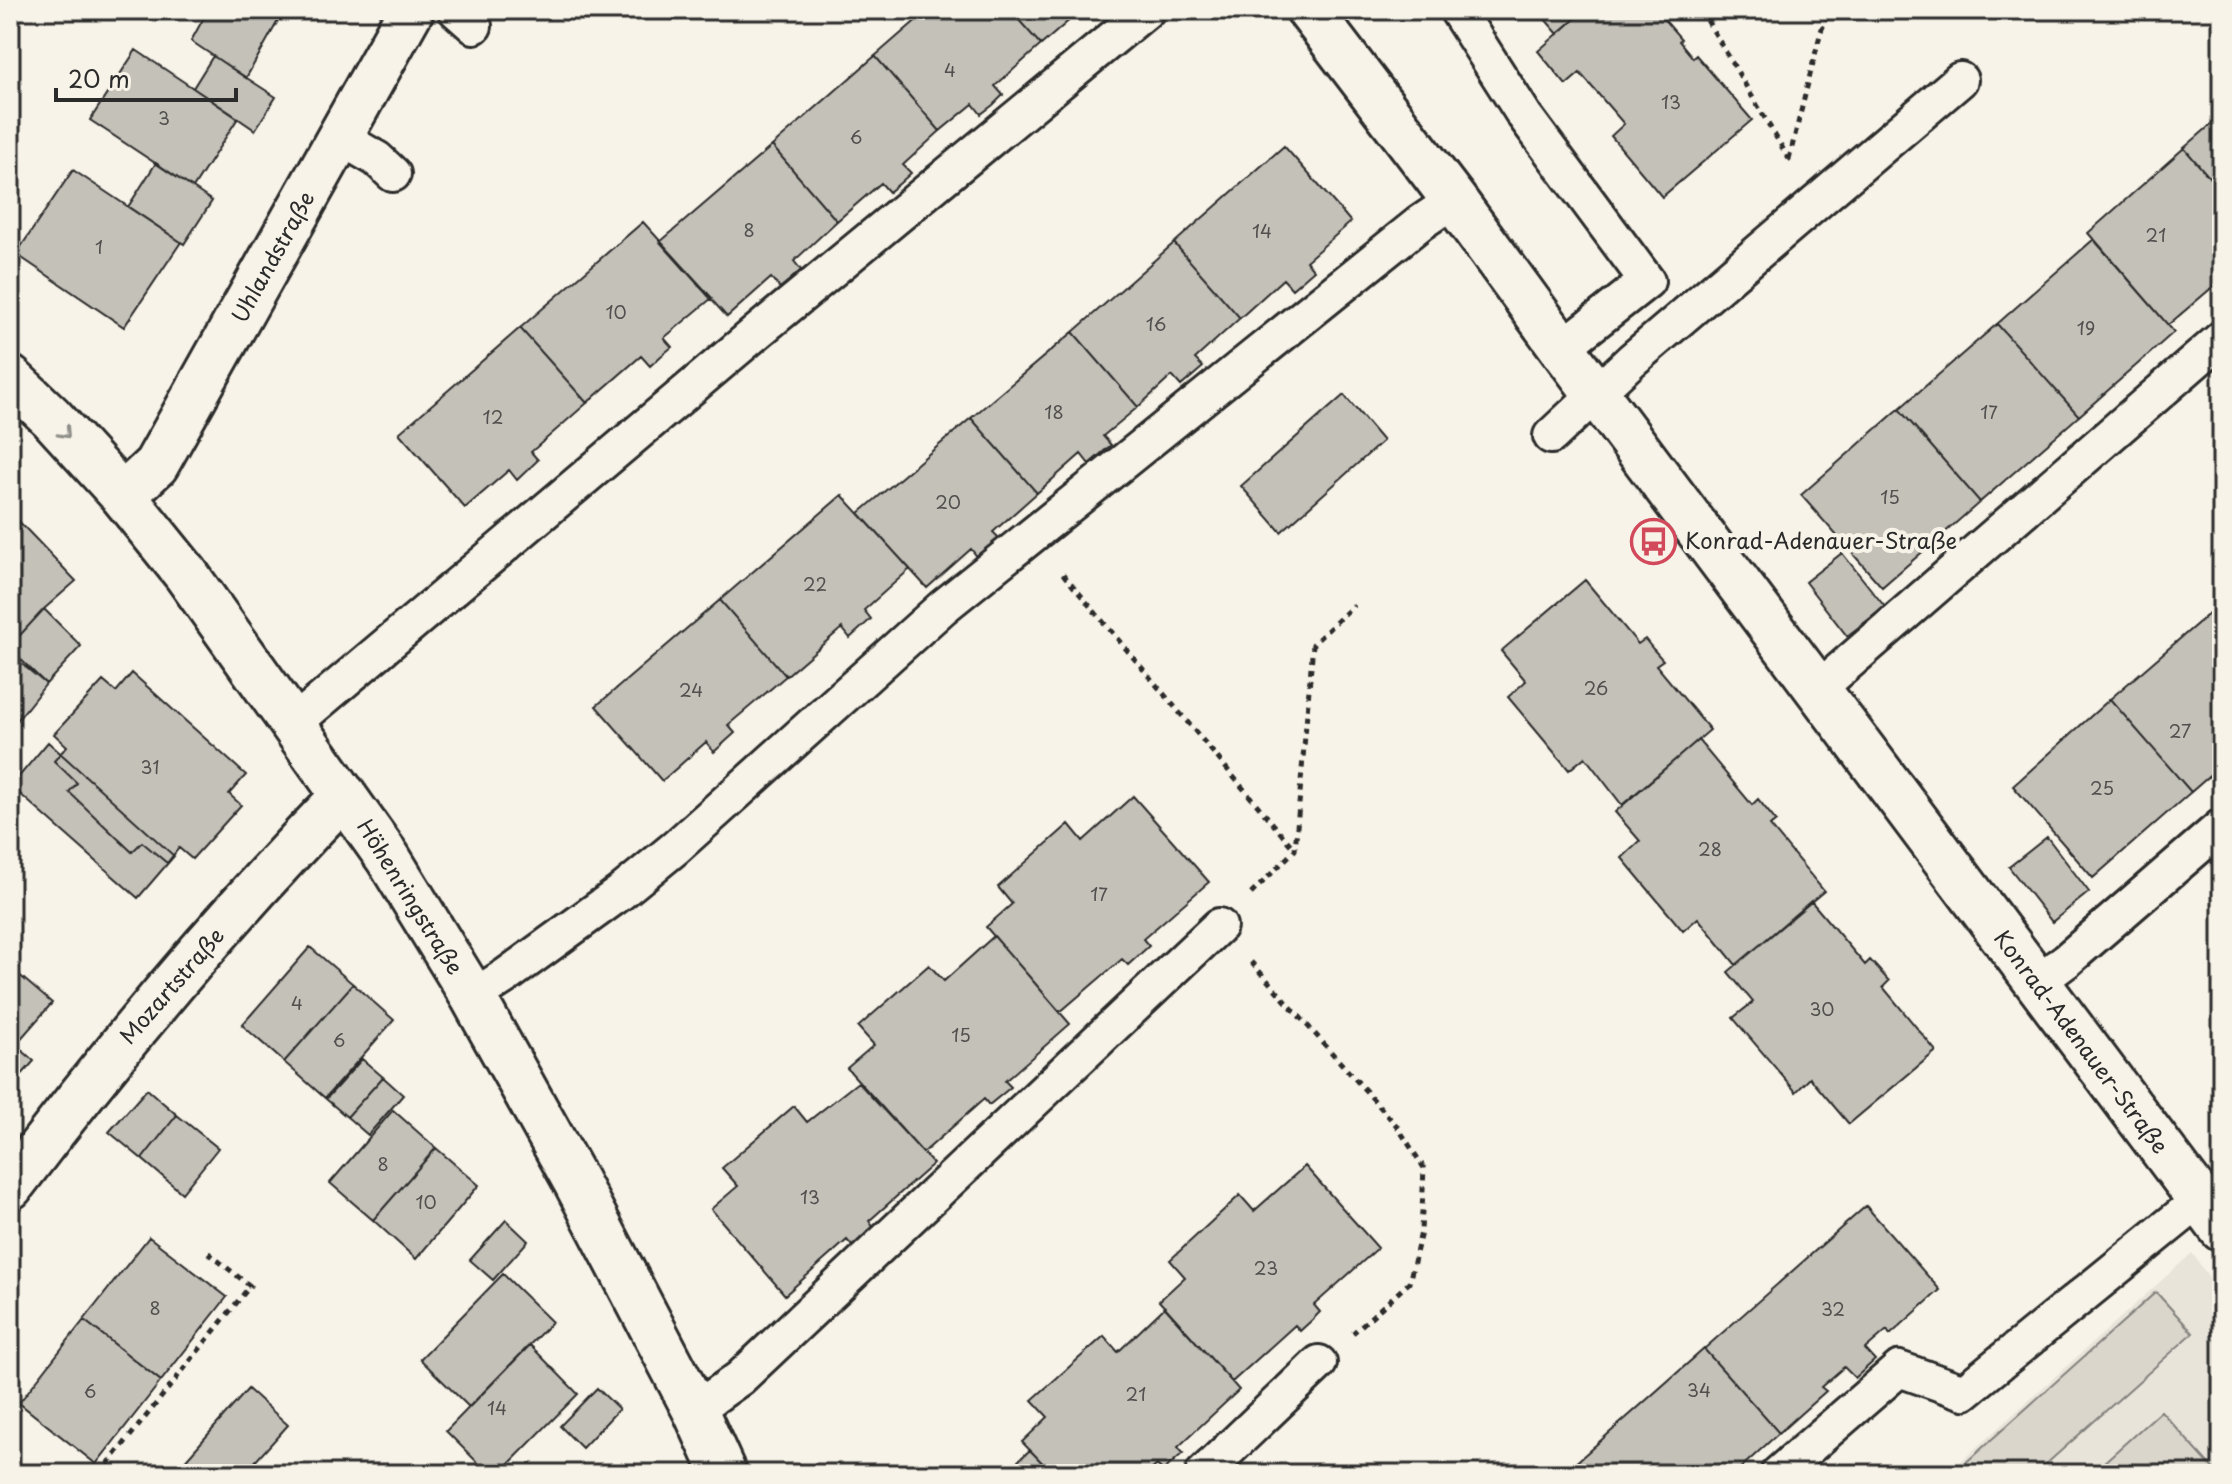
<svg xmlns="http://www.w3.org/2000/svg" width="2232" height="1484" font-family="'Playpen Sans',sans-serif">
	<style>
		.built { fill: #e8e4da }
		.green { fill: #dad6cc; stroke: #82807c; stroke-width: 2 }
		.building { fill: #c4c1b9; stroke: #2b2b2b; stroke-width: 2 }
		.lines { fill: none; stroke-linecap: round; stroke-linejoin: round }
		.lane-casing { stroke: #2b2b2b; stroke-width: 40 }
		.street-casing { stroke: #2b2b2b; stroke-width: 50 }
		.path { stroke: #2b2b2b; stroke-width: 5; stroke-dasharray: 6 6; stroke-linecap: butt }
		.lane { stroke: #f7f3e8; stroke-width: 34 }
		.street { stroke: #f7f3e8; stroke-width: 44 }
		.oneway { stroke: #918f8a }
		.labels { text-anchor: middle; stroke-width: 8; stroke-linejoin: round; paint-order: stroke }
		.number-label { font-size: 18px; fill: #51504e }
		.street-label { font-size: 22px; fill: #2b2b2b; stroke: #f7f3e8 }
		.poi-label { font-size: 22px; fill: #2b2b2b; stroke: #f7f3e8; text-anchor: start }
	</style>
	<rect width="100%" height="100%" fill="#f7f3e8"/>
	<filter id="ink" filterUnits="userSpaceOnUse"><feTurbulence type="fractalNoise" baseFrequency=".0125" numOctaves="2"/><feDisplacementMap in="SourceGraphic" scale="16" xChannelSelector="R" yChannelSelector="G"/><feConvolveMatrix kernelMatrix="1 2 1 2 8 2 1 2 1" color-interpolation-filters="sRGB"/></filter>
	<g filter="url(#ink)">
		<path class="built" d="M2192 1253 2222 1296V1474H1947Z"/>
		<path class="green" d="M2156 1292 2193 1333 2035 1474H1953Z
			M2161 1411 2218 1474H2091Z"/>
		<path class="building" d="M208 10 283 12 246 78 191 41Z
			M928 10H1010L1041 45 995 86 1003 95 993 105 981 114 973 104 940 131 875 56Z
			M1010 10H1081L1041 45Z
			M1537 10H1585L1558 34Z
			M1585 10H1656L1681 39 1679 41 1693 58 1696 55 1752 120 1662 197 1611 136 1624 124 1580 73 1566 85 1538 51Z
			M136 50 238 118 193 188 90 120Z
			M213 56 276 97 255 130 193 88Z
			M875 56 940 131 903 165 911 173 900 183 889 192 881 183 837 221 772 146Z
			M2222 115V192L2184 148Z
			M772 146 837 221 794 261 801 270 791 279 780 288 771 278 727 317 660 242Z
			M1284 146 1351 222 1306 261 1314 270 1292 289 1283 279 1240 318 1174 243Z
			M2184 148 2222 192V279L2168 325 2088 233Z
			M156 163 212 201 184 244 128 207Z
			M73 170 181 242 124 327 16 254Z
			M643 222 712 298 664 338 672 347 661 356 650 366 641 356 587 403 520 328Z
			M2094 239 2174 332 2079 416 1997 324Z
			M1174 243 1240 318 1195 359 1203 367 1181 386 1172 376 1138 407 1073 332Z
			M1997 324 2079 416 1980 502 1899 409Z
			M520 328 587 403 531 452 538 460 517 480 509 470 465 508 399 433Z
			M1073 332 1138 407 1103 436 1111 445 1089 464 1081 454 1037 493 971 418Z
			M1344 395 1383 441 1281 532 1241 486Z
			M1899 409 1980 502 1882 587 1801 495Z
			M971 418 1037 493 993 532 1001 540 979 559 971 549 927 588 859 513Z
			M842 495 910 569 864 610 871 619 850 638 842 628 786 676 720 600Z
			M10 512 76 581 44 609 10 646Z
			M1842 553 1885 607 1847 636 1805 582Z
			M1585 580 1638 644 1645 639 1653 649 1663 660 1656 665 1710 730 1622 805 1585 757 1569 770 1508 697 1526 681 1501 651Z
			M720 600 786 676 728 725 735 733 714 752 706 742 662 781 596 706Z
			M44 609 81 646 46 684 10 649V646Z
			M2211 612 2222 624V765L2191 792 2110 699Z
			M17 660 46 684 15 723 10 719V667Z
			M132 673 246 775 229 794 241 805 192 859 179 848 167 863 142 842 132 852 69 792 77 783 54 761 67 746 54 734 103 681 116 692Z
			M2110 699 2191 792 2093 878 2013 786Z
			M1698 740 1752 805 1758 799 1776 821 1770 826 1824 891 1736 965 1698 918 1683 931 1622 858 1640 841 1615 812Z
			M48 742 174 856 138 898 11 786Z
			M1133 796 1209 882 1143 939 1149 946 1128 965 1122 959 1060 1012 986 927 1012 904 998 887 1069 824 1083 841Z
			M2047 837 2089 892 2052 922 2009 867Z
			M1811 901 1865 965 1870 960 1880 971 1889 981 1883 987 1936 1051 1849 1124 1810 1078 1796 1092 1733 1018 1753 1002 1728 972Z
			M994 936 1070 1024 1005 1081 1011 1087 989 1105 984 1099 923 1153 847 1068 874 1045 858 1027 929 965 944 981Z
			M310 947 353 984 284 1062 242 1025Z
			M10 967 52 1003 10 1051Z
			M353 984 394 1020 325 1098 284 1062Z
			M16 1045 34 1061 10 1088V1052Z
			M362 1059 383 1077 347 1117 326 1099Z
			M383 1077 403 1095 368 1135 347 1117Z
			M858 1082 933 1164 869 1221 874 1228 853 1247 847 1240 785 1295 711 1209 738 1186 722 1168 794 1106 807 1122Z
			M147 1089 177 1115 142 1159 109 1132Z
			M393 1110 436 1148 373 1220 330 1183Z
			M177 1115 218 1148 182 1193 142 1159Z
			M436 1148 479 1185 416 1259 373 1220Z
			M1305 1166 1378 1248 1314 1305 1320 1312 1312 1320 1300 1331 1295 1325 1232 1382 1159 1301 1185 1277 1170 1260 1240 1195 1254 1211Z
			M1866 1206 1940 1290 1890 1335 1887 1330 1865 1349 1875 1360 1855 1378 1844 1367 1821 1387 1826 1391 1779 1433 1704 1349Z
			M506 1220 528 1241 493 1280 470 1260Z
			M149 1237 227 1297 161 1381 84 1320Z
			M503 1274 552 1322 469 1407 420 1359Z
			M1165 1307 1239 1390 1178 1447 1183 1453 1163 1471 1157 1465 1147 1474H1053L1022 1442 1048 1417 1032 1400 1104 1336 1118 1352Z
			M84 1320 161 1381 96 1464 19 1403Z
			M530 1345 578 1394 499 1474H489L446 1431Z
			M1704 1349 1779 1433 1734 1474H1563Z
			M597 1388 619 1409 582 1448 560 1426Z
			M248 1389 288 1425 244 1474H195L183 1463Z
			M1030 1450 1053 1474H1004Z"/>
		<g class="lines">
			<defs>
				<path id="lane" d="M456 10 474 26
					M1457 10 1524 115 1647 281 1562 348
					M341 138 377 159 393 174
					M1551 436 1632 360 1960 80
					M1818 689 2222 338
					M293 724 757 332 1147 10
					M2036 983 2067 960 2222 826
					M473 997 507 975 620 893 675 848 943 607 1420 223 1454 200
					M695 1410 740 1378 1219 926
					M1203 1474 1319 1363
					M1778 1474 1899 1369 1964 1392 2200 1200"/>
				<path id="street" d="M1309 10 1454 200 1562 348 2222 1229
					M10 378 51 417 123 496 186 574 388 858 473 997 576 1182 695 1410 724 1474
					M123 496 156 465 411 10
					M10 1187C114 1050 224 918 344 795"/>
			</defs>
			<use href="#lane" class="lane-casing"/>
			<use href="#street" class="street-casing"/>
			<path class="path" d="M1701 10 1789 159 1787 160
				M1789 159 1821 31 1830 10
				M1063 574 1295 850
				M1251 894 1295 850 1313 644 1354 605
				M1251 962 1397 1126 1424 1168 1421 1232 1409 1283 1353 1333
				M100 1474 250 1286 206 1251"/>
			<use href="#lane" class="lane"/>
			<use href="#street" class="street"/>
		</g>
		<defs><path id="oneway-chevron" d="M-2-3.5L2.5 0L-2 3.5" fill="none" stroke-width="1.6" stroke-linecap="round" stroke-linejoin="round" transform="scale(2)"/></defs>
		<use class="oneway" href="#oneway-chevron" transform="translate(65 433) rotate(47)"/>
	</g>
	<defs>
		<symbol id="bus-ring" viewBox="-11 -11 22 22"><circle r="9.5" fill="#f7f3e8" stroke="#d1495b" stroke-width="1.5"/><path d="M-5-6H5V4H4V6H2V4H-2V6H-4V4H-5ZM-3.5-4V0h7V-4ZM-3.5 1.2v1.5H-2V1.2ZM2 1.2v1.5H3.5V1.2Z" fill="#d1495b"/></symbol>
	</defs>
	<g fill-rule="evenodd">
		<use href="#bus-ring" x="1628" y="516" width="51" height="51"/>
	</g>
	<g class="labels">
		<g class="number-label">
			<text x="950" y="77">4</text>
			<text x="1671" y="109">13</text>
			<text x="164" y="125">3</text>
			<text x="856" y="144">6</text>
			<text x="749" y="237">8</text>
			<text x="1262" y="238">14</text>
			<text x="2156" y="242">21</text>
			<text x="99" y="254">1</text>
			<text x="616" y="319">10</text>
			<text x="1156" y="331">16</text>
			<text x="2086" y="335">19</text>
			<text x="1054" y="419">18</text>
			<text x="1989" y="419">17</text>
			<text x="493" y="424">12</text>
			<text x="1890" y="504">15</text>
			<text x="948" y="509">20</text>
			<text x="815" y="591">22</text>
			<text x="1596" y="695">26</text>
			<text x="691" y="697">24</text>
			<text x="2180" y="738">27</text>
			<text x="150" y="774">31</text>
			<text x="2102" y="795">25</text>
			<text x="1710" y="856">28</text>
			<text x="1099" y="901">17</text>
			<text x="297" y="1010">4</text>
			<text x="1822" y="1016">30</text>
			<text x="961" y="1042">15</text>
			<text x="339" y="1047">6</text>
			<text x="383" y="1171">8</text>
			<text x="810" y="1204">13</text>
			<text x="426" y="1209">10</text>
			<text x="1266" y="1275">23</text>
			<text x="155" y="1315">8</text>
			<text x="1833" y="1316">32</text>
			<text x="1699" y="1397">34</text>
			<text x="90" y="1398">6</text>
			<text x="1136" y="1401">21</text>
			<text x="497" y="1415">14</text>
		</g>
		<g class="street-label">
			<text transform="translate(273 257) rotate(-61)" y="8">Uhlandstraße</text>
			<text transform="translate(410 897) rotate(58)" y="8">Höhenringstraße</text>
			<text transform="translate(172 986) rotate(-49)" y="8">Mozartstraße</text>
			<text transform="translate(2081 1042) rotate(53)" y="8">Konrad-Adenauer-Straße</text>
		</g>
		<g class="poi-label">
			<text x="1685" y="549">Konrad-Adenauer-Straße</text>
		</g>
	</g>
	<rect width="2232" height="1484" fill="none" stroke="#f7f3e8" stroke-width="40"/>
	<rect x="20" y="20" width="2192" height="1444" fill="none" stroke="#2b2b2b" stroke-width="3" filter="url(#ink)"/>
	<path d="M56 88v12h180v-12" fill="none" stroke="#2b2b2b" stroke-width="4"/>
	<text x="68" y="88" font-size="24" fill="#2b2b2b" stroke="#f7f3e8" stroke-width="6" paint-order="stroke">20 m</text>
</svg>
